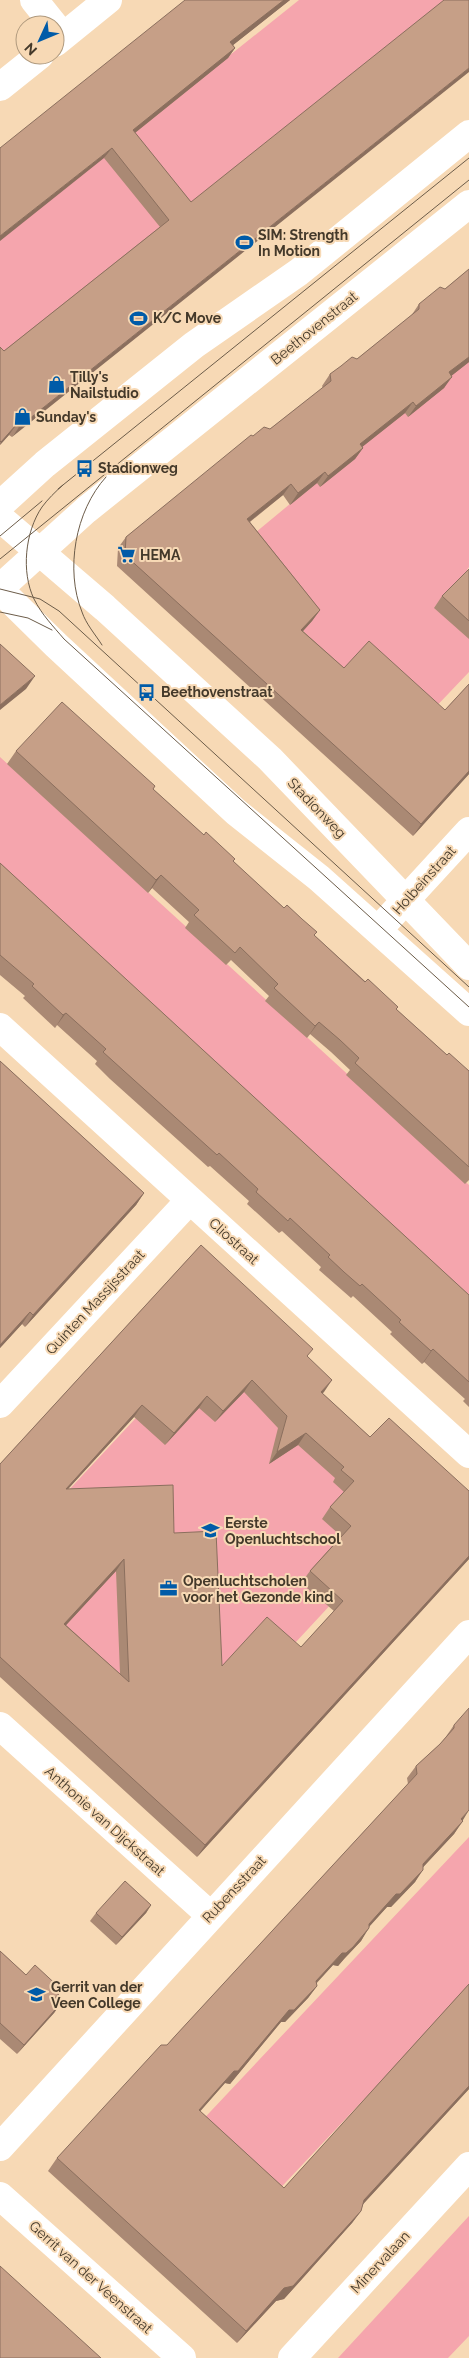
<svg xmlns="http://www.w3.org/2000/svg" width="469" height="2358" font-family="Raleway,sans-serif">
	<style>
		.green { fill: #f5a5ad }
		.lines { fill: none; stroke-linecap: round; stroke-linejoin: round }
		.minor { stroke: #fff; stroke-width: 28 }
		.major { stroke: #fff; stroke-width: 28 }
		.tram { stroke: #6c5c49; stroke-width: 1 }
		.wall { fill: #aa8974; fill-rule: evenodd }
		.shaded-wall { fill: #8b6f5e }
		.building { fill: #c69f87; stroke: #8b6f5e; fill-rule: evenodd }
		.labels { text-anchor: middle; stroke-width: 4; stroke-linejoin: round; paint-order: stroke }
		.poi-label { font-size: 14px; font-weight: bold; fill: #44392a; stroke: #f7d9b5; text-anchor: start }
		.street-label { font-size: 14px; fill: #44392a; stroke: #f7d9b5 }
	</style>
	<rect width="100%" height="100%" fill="#f7d9b5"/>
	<path class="green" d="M299 0H455L8 362 0 354V239Z
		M469 356V567L467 570 469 572V672L409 735 227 556Z
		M0 757 469 1185V1309L0 872Z
		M201 1348 398 1532 194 1752 0 1564Z
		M469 1837V1988L236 2235 161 2164Z
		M469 2216V2336L448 2358H338Z"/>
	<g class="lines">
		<path class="minor" d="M34 0 54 25
			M55 43 108 0
			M0 87 40 55
			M378 930 469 831
			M0 1027 469 1454
			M0 1404 189 1201
			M0 1726 210 1915
			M0 2147 469 1634
			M0 2196 182 2358
			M292 2358 469 2166"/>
		<path class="major" d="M0 505 45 464 194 345 299 272 469 134
			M0 518 105 608 270 759 469 966
			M0 588 86 510 469 204
			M0 590 56 645 236 812 319 878 469 1012"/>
		<path class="tram" d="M63 485C55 492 48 499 42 507 25 532 21 572 34 599 42 615 53 626 64 639L469 1007
			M58 489 469 158
			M0 536 42 501
			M0 559 469 180
			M0 589 40 599 59 611 469 987
			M0 612 28 618 52 630
			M102 645C95 634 86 624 82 612 65 570 75 511 106 477"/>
	</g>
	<path class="wall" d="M185 0H290L233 45 235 48 228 58 135 133 191 202 12 437 9 435 0 445V347L4 351 160 227 104 158Z
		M469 269V362L451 376 444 388 408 417 405 413 362 447 363 448 355 459 320 487 317 483 290 505 283 495 250 522 320 610 312 621 303 631 344 668 445 710 469 684V774L413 836 117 566 118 548 126 537 253 436 270 429 323 388 322 386 330 374 357 359 411 316 419 304 445 289Z
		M469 569V639L434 608 442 596Z
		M16 751 155 786 153 789 315 936 447 1055 469 1071V1180L465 1184 346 1075 350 1070 331 1052 310 1034 307 1038 265 1001 269 996 231 960 226 965 185 928 189 922 152 888 148 893 7 764Z
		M0 863 469 1295V1407L463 1401 465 1399 424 1362 422 1364 390 1334 392 1332 353 1296 351 1298 319 1270 321 1267 282 1231 279 1233 247 1204 249 1201 210 1166 208 1167 110 1079 95 1064 97 1061 57 1025 55 1028 23 998 25 996 0 975Z
		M0 1061 144 1193 136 1205 25 1327 22 1324 0 1348Z
		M201 1245 308 1357 322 1393 370 1437 469 1491V1559L197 1857 0 1677V1464ZM244 1392 278 1428 269 1464 298 1445 335 1478 333 1482 344 1492 330 1507 322 1519 341 1536 310 1571 301 1583 334 1611 301 1647 222 1666 174 1533 68 1489 134 1417 165 1445 199 1408 215 1422ZM116 1571 120 1674 66 1625Z
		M454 1725 462 1821 454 1834 423 1867 415 1882 391 1907H387L369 1926 361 1941 344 1959 338 1966 333 1965 316 1984 317 1986 308 1998 285 2022H281L230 2084 225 2083 200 2111 284 2188 469 1984V2089L363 2204 361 2211 352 2223 303 2278 284 2299 276 2301 237 2343 48 2171 57 2158 167 2045 408 1784 407 1778 416 1766 440 1744 445 1738Z
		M151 1905 146 1913 116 1945 90 1921 96 1913Z
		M0 1951 26 1975 62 1990 56 1999 61 2003 54 2013 17 2054 0 2039Z"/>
	<path class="shaded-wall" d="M284 0H290L223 53 230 42Z
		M235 48 228 58 126 140 133 130Z
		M469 68V72L12 437 19 427Z
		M112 148 104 158 0 241V236Z
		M469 357V362L441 384 449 372Z
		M452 377 444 388 408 417 416 406Z
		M413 402 405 413 352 455 360 444Z
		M16 425 9 435 0 445 1 442Z
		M363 448 355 459 320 487 328 476Z
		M325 472 317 483 290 505 298 493Z
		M291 484 283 495 239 530 247 519Z
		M320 610 312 621 294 641 301 630Z
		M35 676 26 689 0 710V705Z
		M469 771V774L413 836 421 824Z
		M161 875 152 888 148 893 156 880Z
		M66 1013 57 1025 55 1028 63 1015Z
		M319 1022 307 1038 315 1026Z
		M144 1193 136 1205 25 1327 33 1315Z
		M30 1312 22 1324 0 1348V1345Z
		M433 1349 424 1362 422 1364 431 1351Z
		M252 1380 244 1392 215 1422 223 1411Z
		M332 1380 324 1392 313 1404 321 1392Z
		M207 1396 199 1408 165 1445 174 1433Z
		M142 1405 134 1417 57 1501 66 1489Z
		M306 1433 298 1445 269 1464 277 1452Z
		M469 1556V1559L197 1857 205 1845Z
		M124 1559 116 1571 56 1636 64 1624Z
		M469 1810 463 1820 452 1832 461 1819Z
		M463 1821 454 1834 414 1877 423 1864Z
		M423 1870 415 1882 391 1907H387L361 1936 369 1924 396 1894Z
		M151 1905 146 1913 116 1945 122 1937Z
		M369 1928 361 1941 344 1959 338 1966 333 1965 307 1993 316 1981 342 1953Z
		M317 1986 308 1998 285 2022H281L230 2084 225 2083 190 2123 199 2110 289 2010Z
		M61 2003 54 2013 17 2054 24 2045Z
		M469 2086V2089L355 2213 364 2200Z
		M361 2211 352 2223 284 2299 276 2301 237 2343 246 2331 284 2288Z"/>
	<path class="building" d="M185 0H284L230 42 235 48 133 130 191 202 444 0H469V68L19 427 16 425 1 442 0 441V347L4 351 169 220 112 148 0 236V148Z
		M469 269V357L449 372 452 377 416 406 413 402 360 444 363 448 328 476 325 472 298 493 291 484 247 519 320 610 301 630 344 668 369 641 445 710 469 684V771L421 824 125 555 126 537 251 435 253 436 264 427 270 429 331 381 330 374 341 366 352 357 357 359 419 309V304L440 287 445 289Z
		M469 569V621L442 596Z
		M0 644 35 676 0 705Z
		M62 702 155 786 153 789 204 835 206 832 235 859 233 861 284 908 287 905 302 919 317 932 314 935 365 982 368 979 398 1007 396 1009 447 1055 449 1053 469 1071V1167L355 1063 359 1058 340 1040 319 1022 315 1026 274 988 278 984 240 947 235 953 194 915 199 910 161 875 156 880 16 751Z
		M0 863 469 1295V1382L433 1349 431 1351 399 1322 401 1320 362 1284 360 1286 344 1272 328 1257 330 1255 290 1218 288 1221 256 1192 258 1189 219 1153 217 1155 103 1052 106 1049 66 1013 63 1015 32 986 34 984 0 955Z
		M0 1061 144 1193 33 1315 30 1312 0 1345Z
		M201 1245 313 1349 307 1356 332 1380 321 1392 370 1437 389 1418 469 1491V1556L205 1845 0 1657V1464ZM252 1380 287 1416 277 1452 306 1433 344 1467 341 1470 354 1481 330 1507 351 1526 310 1571 343 1601 301 1647 267 1617 222 1666 216 1531 174 1533 173 1485 66 1489 142 1405 174 1433 207 1396 223 1411ZM124 1559 129 1682 64 1624Z
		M469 1708V1810L461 1819 463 1821 423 1864V1870L400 1894H396L369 1924V1928L353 1947 346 1953H342L316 1981 317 1986 294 2010H289L238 2071H234L199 2110 284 2188 469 1984V2086L364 2200 361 2211 312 2265 293 2286 284 2288 246 2331 57 2158 161 2045H167L176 2035 417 1774 416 1766 440 1744 454 1728V1725Z
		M125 1881 151 1905 122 1937 96 1913Z
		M0 1951 26 1975 35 1965 62 1990 55 1998 61 2003 24 2045 0 2023Z
		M0 2266 101 2358H0Z"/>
	<defs>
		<symbol id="stadium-bare" viewBox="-9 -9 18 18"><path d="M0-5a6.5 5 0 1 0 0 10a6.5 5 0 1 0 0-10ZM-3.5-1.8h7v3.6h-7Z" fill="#005ba8" stroke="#f7d9b5" stroke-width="2.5" paint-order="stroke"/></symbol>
		<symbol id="shop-bare" viewBox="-9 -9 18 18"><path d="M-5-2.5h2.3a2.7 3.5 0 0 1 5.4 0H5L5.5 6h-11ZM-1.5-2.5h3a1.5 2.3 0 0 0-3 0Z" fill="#005ba8" stroke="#f7d9b5" stroke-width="2.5" paint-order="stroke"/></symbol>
		<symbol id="bus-bare" viewBox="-9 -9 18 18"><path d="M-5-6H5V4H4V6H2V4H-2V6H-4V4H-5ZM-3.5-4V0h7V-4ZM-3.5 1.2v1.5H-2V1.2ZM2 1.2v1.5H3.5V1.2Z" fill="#005ba8" stroke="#f7d9b5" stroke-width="2.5" paint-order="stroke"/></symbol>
		<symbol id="supermarket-bare" viewBox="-9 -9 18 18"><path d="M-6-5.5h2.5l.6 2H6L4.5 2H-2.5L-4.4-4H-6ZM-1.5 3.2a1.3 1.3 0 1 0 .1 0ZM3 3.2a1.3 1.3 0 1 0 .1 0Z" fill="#005ba8" stroke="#f7d9b5" stroke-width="2.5" paint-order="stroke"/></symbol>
		<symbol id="school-bare" viewBox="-9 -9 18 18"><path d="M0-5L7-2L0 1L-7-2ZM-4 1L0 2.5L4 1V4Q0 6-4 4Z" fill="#005ba8" stroke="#f7d9b5" stroke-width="2.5" paint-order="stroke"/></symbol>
		<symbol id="office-bare" viewBox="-9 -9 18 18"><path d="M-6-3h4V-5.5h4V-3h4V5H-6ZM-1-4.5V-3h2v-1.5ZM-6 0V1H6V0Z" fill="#005ba8" stroke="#f7d9b5" stroke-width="2.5" paint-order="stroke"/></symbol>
	</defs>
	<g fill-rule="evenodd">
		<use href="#stadium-bare" x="232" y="230" width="25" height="25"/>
		<use href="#stadium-bare" x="126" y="306" width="25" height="25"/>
		<use href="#shop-bare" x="44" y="372" width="25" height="25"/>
		<use href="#shop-bare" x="10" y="404" width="25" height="25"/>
		<use href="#bus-bare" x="72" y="456" width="25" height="25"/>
		<use href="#supermarket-bare" x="114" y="542" width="25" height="25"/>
		<use href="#bus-bare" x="134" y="680" width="25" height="25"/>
		<use href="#school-bare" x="198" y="1518" width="25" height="25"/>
		<use href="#office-bare" x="156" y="1576" width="25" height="25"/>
		<use href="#school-bare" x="24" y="1982" width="25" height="25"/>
	</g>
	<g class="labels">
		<g class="poi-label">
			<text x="258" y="240">SIM: Strength<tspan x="258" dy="16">In Motion</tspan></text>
			<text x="153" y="323">K/C Move</text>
			<text x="70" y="382">Tilly's<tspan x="70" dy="16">Nailstudio</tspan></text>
			<text x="36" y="422">Sunday's</text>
			<text x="98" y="473">Stadionweg</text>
			<text x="140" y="560">HEMA</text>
			<text x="161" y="697">Beethovenstraat</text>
			<text x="225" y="1528">Eerste<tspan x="225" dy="16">Openluchtschool</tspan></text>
			<text x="183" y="1586">Openluchtscholen<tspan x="183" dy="16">voor het Gezonde kind</tspan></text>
			<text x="51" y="1992">Gerrit van der<tspan x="51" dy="16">Veen College</tspan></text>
		</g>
		<g class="street-label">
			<text transform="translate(314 328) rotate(-39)" y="5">Beethovenstraat</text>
			<text transform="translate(317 808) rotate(46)" y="5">Stadionweg</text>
			<text transform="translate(424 880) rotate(-48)" y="5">Holbeinstraat</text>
			<text transform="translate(234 1241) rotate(42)" y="5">Cliostraat</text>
			<text transform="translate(95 1302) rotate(-47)" y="5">Quinten Massijsstraat</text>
			<text transform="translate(105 1821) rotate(42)" y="5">Anthonie van Dijckstraat</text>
			<text transform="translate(234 1889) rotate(-47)" y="5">Rubensstraat</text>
			<text transform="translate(380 2262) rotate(-47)" y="5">Minervalaan</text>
			<text transform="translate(91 2277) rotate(42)" y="5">Gerrit van der Veenstraat</text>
		</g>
	</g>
	<g transform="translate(40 40) rotate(226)"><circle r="24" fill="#f7d9b5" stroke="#af997d"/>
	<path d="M0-4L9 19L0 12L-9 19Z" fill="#005ba8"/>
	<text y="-8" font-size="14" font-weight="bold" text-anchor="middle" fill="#44392a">N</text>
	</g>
</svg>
